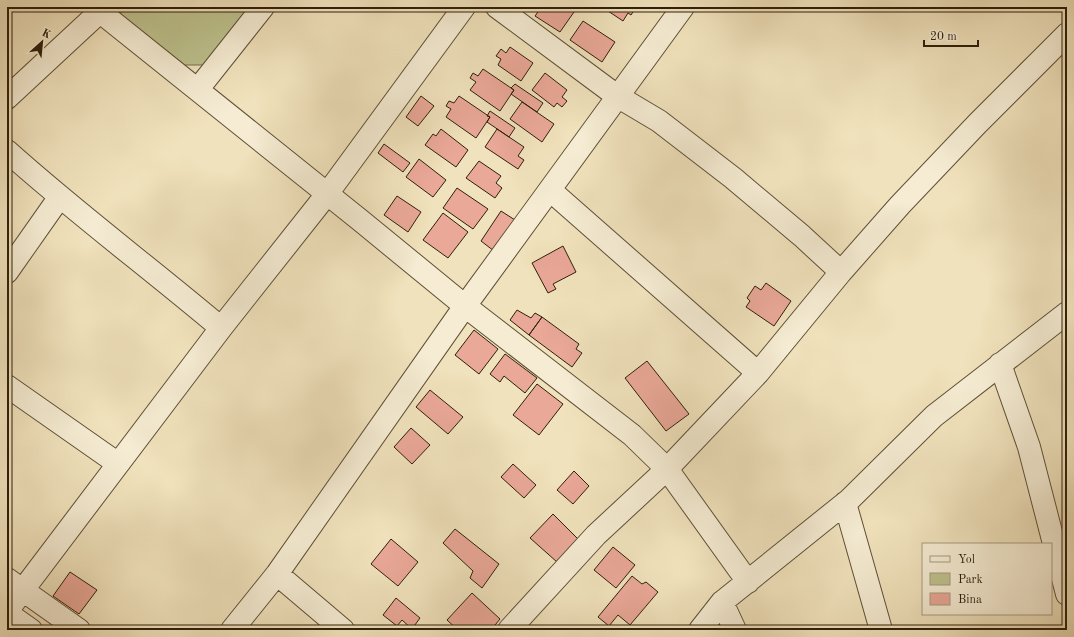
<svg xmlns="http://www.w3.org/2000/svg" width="1074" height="637" font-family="'Old Standard TT',serif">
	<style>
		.green { fill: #bdc28e; stroke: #76704c }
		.building { fill: #eaa898; stroke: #2e1f0b }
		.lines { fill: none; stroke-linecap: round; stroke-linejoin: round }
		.minor-casing { stroke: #5e5037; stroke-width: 24 }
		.minor { stroke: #f5ecd3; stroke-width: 22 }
	</style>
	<rect width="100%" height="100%" fill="#f0e2bc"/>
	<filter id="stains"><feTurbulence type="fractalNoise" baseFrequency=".005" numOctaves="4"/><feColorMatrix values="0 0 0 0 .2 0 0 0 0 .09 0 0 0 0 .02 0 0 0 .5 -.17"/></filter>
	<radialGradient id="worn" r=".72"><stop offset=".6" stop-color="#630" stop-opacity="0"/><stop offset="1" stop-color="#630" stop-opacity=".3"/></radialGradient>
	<path class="green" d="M122 7H252L205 65H180L120 17Z"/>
	<path class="building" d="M538 7H567L574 12 560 32 535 16 540 9Z
		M602 7H636L631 15 628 13 623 21Z
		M583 21 615 42 602 62 570 40Z
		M510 47 533 63 521 81 498 65 501 59 496 56 501 49 506 53Z
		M483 69 514 90 500 111 470 90 476 82 470 78 473 73 478 76Z
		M545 73 567 90 562 97 567 101 562 107 557 103 554 107 532 90Z
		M515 84 543 103 537 112 511 94 514 90 511 88Z
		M421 96 434 106 418 126 406 117Z
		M459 96 490 117 476 138 446 117 451 109 446 106 449 101 454 103Z
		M522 102 554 124 542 142 510 119Z
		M490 111 515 128 509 137 487 122 490 117 487 116Z
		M441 129 468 150 456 167 425 145 433 134 436 136Z
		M497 129 524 147 518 156 524 160 518 169 485 147Z
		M384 144 410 163 403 172 378 153Z
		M419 159 446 180 433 197 406 177Z
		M479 161 501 176 496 183 502 188 495 198 466 178Z
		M457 188 488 209 473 229 443 208Z
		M397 196 421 212 408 232 384 215Z
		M501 211 515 220 494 251 481 241Z
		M443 213 468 232 448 258 423 240Z
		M563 246 576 272 553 284 556 289 548 293 532 263Z
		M766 283 791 301 774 326 746 307 750 301 747 298 755 286 761 290Z
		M517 310 531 318 535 313 542 317 529 335 510 320Z
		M542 317 579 344 576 349 582 353 572 367 529 335Z
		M474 330 498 349 479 374 455 355Z
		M505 354 537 378 525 393 504 376 500 382 490 374Z
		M647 361 689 414 666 431 625 378Z
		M537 384 563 404 539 435 513 415Z
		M430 390 463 417 448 434 416 407Z
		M411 428 430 445 412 464 394 447Z
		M513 464 536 485 524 498 501 477Z
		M574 471 589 486 573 504 557 490Z
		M553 514 578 539 557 562 530 538Z
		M455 529 499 564 482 588 470 578 473 571 443 543Z
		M391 539 418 562 398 586 371 564Z
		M613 547 635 565 616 588 594 570Z
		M70 572 97 590 79 614 53 596Z
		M632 576 642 584 646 582 658 592 630 625 618 615 609 626 598 617Z
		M472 593 500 619 491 630H458L447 620Z
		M396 598 420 618 412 629 402 620 397 626 383 615Z"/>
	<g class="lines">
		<defs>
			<path id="minor" d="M94 7 360 220 465 306 632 435 667 469 748 582
				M497 7 617 96 659 121 733 178 802 236 841 272
				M198 89 263 7
				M7 98 105 7
				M7 151C76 213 150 268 221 328
				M550 190 758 373
				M7 272 59 198
				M1000 364 1029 447 1067 594
				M7 386 117 463
				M845 503 881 630
				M277 574 343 630
				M7 579 79 630
				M722 602 735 630
				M7 611 221 328 327 194 464 7
				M7 613 31 630
				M232 630 277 574 465 306 683 7
				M509 630 596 535 667 469 758 373 841 272 900 205 977 124 1067 34
				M700 630 722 602 849 500 934 416 1067 313"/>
		</defs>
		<use href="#minor" class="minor-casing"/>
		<use href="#minor" class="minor"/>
	</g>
	<rect width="1074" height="637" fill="none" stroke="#f0e2bc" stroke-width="24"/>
	<rect x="8" y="8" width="1058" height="621" fill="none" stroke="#2e1f0b" stroke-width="2"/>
	<rect x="12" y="12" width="1050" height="613" fill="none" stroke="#2e1f0b"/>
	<rect x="922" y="543" width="130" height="72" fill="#f5ecd3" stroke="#a59a83"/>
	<rect x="930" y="556" width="20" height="6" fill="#f5ecd3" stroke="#a59a83"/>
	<text x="958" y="563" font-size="12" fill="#2e1f0b">Yol</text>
	<rect x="930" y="573" width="20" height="12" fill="#bdc28e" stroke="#a59a83"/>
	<text x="958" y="583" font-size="12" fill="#2e1f0b">Park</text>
	<rect x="930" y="593" width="20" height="12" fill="#eaa898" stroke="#a59a83"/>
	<text x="958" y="603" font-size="12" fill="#2e1f0b">Bina</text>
	<g transform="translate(42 42) rotate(27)" stroke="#f5ecd3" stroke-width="3" paint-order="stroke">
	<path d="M0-3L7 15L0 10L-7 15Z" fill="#2e1f0b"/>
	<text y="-6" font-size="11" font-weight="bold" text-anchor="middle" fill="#2e1f0b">K</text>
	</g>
	<path d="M924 40v6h54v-6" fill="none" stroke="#2e1f0b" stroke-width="2"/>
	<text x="930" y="40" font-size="12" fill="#2e1f0b" stroke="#f5ecd3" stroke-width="3" paint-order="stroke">20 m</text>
	<rect width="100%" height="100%" filter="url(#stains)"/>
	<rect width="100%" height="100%" fill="url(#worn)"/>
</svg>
